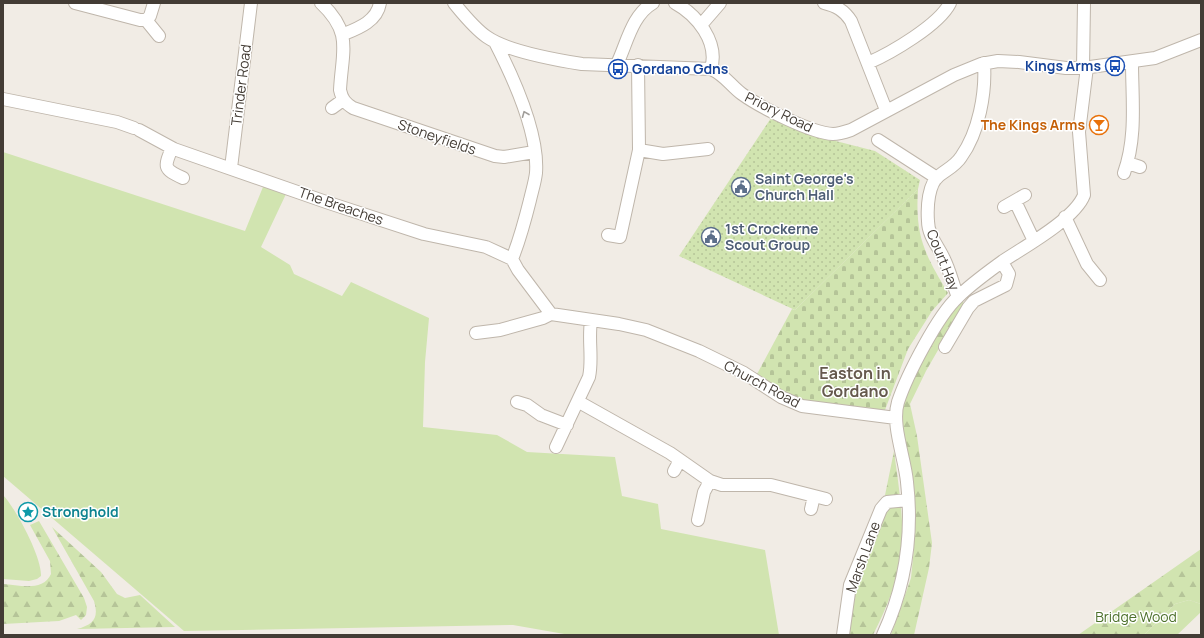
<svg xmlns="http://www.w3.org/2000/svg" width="1204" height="638" font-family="Manrope,sans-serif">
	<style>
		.green { fill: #d1e4b0 }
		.forest { fill: url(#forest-firs) }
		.cemetery { fill: url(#cemetery-stones) }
		.park { fill: url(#park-dots) }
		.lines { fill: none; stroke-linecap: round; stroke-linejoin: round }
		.minor-casing { stroke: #bfb6ab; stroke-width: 14 }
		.minor { stroke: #fff; stroke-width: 12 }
		.oneway { stroke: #a19e9a }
		.labels { text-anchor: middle; stroke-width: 3; stroke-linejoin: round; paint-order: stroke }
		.transit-label { font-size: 14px; font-weight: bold; fill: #164399; stroke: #fff; text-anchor: end }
		.street-label { font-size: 14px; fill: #433c35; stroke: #fff }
		.food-label { font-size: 14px; font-weight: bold; fill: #c56008; stroke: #fff; text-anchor: end }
		.service-label { font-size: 14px; font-weight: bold; fill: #4e5e75; stroke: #fff; text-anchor: start }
		.culture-label { font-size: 14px; font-weight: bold; fill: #0d838f; stroke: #fff; text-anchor: start }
		.park-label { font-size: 14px; fill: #4d712c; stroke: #fff }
		.quarter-label { font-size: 16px; font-weight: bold; fill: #65594d; stroke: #fff }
	</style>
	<defs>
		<pattern id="forest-firs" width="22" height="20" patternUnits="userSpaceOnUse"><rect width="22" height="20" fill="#d1e4b0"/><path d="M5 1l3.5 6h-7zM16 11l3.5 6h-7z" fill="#b5c498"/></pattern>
		<pattern id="cemetery-stones" width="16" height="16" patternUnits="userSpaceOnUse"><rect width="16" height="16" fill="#d1e4b0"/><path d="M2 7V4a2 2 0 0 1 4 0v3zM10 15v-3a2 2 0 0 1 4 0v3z" fill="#b5c498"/></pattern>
		<pattern id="park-dots" width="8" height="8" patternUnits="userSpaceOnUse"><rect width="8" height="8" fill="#d1e4b0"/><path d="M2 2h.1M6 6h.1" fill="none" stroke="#b5c498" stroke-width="1.8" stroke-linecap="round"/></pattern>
	</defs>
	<rect width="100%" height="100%" fill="#f1ece5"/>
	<path class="green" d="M3 152 245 231 263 187 286 194 261 247 290 265 294 274 342 296 351 282 429 318 425 362 423 427 497 435 527 452 615 457 622 496 658 504 661 529 765 550 779 635H570L513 625 184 631 3 476Z
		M3 495C16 509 42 557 41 576L37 579 29 581 3 579Z
		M1189 600 1201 604V612L1177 635H1144L1175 604Z"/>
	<path class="forest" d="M959 300 963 301 964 305 926 371 910 404 917 436 932 543 929 568 914 635H891L911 578 914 548 913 517 901 411 918 366Z
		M894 451C898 482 904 516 902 548 899 579 887 607 873 635H845L852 585 882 510Z
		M39 521 84 598 87 607 86 615 81 620 76 615 59 621 3 624V584C19 585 43 592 51 574L50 561 30 525Z
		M52 527 101 572 117 594 125 598 140 595 175 627 77 629C94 624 99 618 94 601Z
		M1201 549V604L1189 600 1175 604 1144 635H1078Z"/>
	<path class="cemetery" d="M918 189C915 236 924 253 948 293L932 311 908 349 885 410 798 400 756 376 792 309 795 310Z"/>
	<path class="park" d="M773 115 824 138 875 151 920 180 918 189 795 310 679 256Z"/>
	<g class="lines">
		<defs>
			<path id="minor" d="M75 3 140 20H146L150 16 154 3
				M321 3C353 33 342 51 340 90 342 99 345 103 353 108L495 156 504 157 534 152
				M454 3C464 15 474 28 487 37 507 51 557 60 582 64L711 69C725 75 731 86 742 94 760 107 811 133 833 134 839 134 845 132 851 130L954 75 981 64 998 61 1019 62 1066 68H1083L1155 58 1201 40
				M675 3C697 15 719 42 711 69
				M824 3C836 6 844 10 851 21L886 110
				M146 20 159 36
				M701 25 720 3
				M344 34C359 28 377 21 380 3
				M495 42C513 77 539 133 536 173 535 182 532 191 530 200 525 220 520 239 512 259
				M868 63C891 53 939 25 950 3
				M617 64C627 43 632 15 653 3
				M1083 68 1084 3
				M3 99 117 122 134 128
				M332 108 343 100
				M139 130 174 149 329 203 424 234 486 247 512 259
				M878 140 937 178
				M172 148C164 167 163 169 183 178
				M639 150 663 154 708 149
				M1128 163 1140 167
				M231 168 251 3
				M1124 173C1137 137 1132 99 1132 62
				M1015 201 1034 241
				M1004 207 1025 195
				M1065 217 1087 264 1100 280
				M608 235 620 237 639 150 638 65
				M512 259 518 270 551 314 619 324 646 330 699 351 744 373 781 397 802 406 896 418
				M958 297C953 285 950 271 944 259 939 247 928 236 928 221 927 207 928 183 940 175 948 169 956 165 961 157 979 132 986 93 984 63
				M476 333 500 330 543 318 551 314
				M945 347 968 308 974 301 1006 285 1009 274 1002 262
				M517 402 527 405 541 415 567 425
				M579 402 670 453 710 481 722 485H771L826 499
				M556 447 589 377C593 359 588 340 591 321
				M674 471 680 460
				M811 509 814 496
				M698 520 704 492 710 481
				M843 635 850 585 881 509 887 502 908 500
				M883 635C905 587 913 535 907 482 905 458 891 425 898 402 907 375 938 315 958 297 971 284 988 272 1003 261 1024 247 1075 219 1084 195L1079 132 1087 67"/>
		</defs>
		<use href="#minor" class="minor-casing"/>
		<use href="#minor" class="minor"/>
	</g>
	<defs><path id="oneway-chevron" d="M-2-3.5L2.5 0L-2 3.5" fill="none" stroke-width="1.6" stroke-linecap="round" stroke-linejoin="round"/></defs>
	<use class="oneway" href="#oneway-chevron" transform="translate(525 114) rotate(-112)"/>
	<defs>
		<symbol id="bus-ring" viewBox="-11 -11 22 22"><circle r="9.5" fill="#fff" stroke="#1a4fb4" stroke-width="1.5"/><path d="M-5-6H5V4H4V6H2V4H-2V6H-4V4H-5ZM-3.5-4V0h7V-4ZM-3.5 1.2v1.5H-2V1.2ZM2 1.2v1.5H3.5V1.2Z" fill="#1a4fb4"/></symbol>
		<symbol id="bar-ring" viewBox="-11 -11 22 22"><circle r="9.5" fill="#fff" stroke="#e8710a" stroke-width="1.5"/><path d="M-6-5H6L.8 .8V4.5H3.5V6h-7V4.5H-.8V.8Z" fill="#e8710a"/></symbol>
		<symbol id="civic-ring" viewBox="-11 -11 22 22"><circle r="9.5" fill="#fff" stroke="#5c6f8a" stroke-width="1.5"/><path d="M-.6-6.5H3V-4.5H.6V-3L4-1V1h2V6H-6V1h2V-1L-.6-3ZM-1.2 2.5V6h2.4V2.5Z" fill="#5c6f8a"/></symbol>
		<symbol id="sight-ring" viewBox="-11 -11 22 22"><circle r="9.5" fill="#fff" stroke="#0f9aa8" stroke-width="1.5"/><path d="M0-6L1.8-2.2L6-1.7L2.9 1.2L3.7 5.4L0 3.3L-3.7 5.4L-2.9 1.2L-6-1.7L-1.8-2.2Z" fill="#0f9aa8"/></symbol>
	</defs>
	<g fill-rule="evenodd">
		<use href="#bus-ring" x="1104" y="55" width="22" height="22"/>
		<use href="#bus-ring" x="607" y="58" width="22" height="22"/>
		<use href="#bar-ring" x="1088" y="114" width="22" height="22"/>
		<use href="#civic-ring" x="730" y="176" width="22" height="22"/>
		<use href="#civic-ring" x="700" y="226" width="22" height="22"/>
		<use href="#sight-ring" x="17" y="501" width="22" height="22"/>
	</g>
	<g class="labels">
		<g class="transit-label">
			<text x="1101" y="71">Kings Arms</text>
			<text x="632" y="74" text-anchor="start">Gordano Gdns</text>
		</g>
		<g class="street-label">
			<text transform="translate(241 85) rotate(-83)" y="5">Trinder Road</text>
			<text transform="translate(779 112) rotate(26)" y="5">Priory Road</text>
			<text transform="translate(437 137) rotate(19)" y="5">Stoneyfields</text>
			<text transform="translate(341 206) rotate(19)" y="5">The Breaches</text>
			<text transform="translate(943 260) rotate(68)" y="5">Court Hay</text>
			<text transform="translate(762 384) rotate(28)" y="5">Church Road</text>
			<text transform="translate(863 557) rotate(-70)" y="5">Marsh Lane</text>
		</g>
		<g class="food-label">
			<text x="1085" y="130">The Kings Arms</text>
		</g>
		<g class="service-label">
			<text x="755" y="184">Saint George's<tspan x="755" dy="16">Church Hall</tspan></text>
			<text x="725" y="234">1st Crockerne<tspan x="725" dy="16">Scout Group</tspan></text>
		</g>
		<g class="culture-label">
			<text x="42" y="517">Stronghold</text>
		</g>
		<g class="park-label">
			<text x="1136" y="622">Bridge Wood</text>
		</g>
		<g class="quarter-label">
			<text x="855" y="379">Easton in<tspan x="855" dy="18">Gordano</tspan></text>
		</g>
	</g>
	<rect width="1204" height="638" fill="none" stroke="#433c35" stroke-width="8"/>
</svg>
